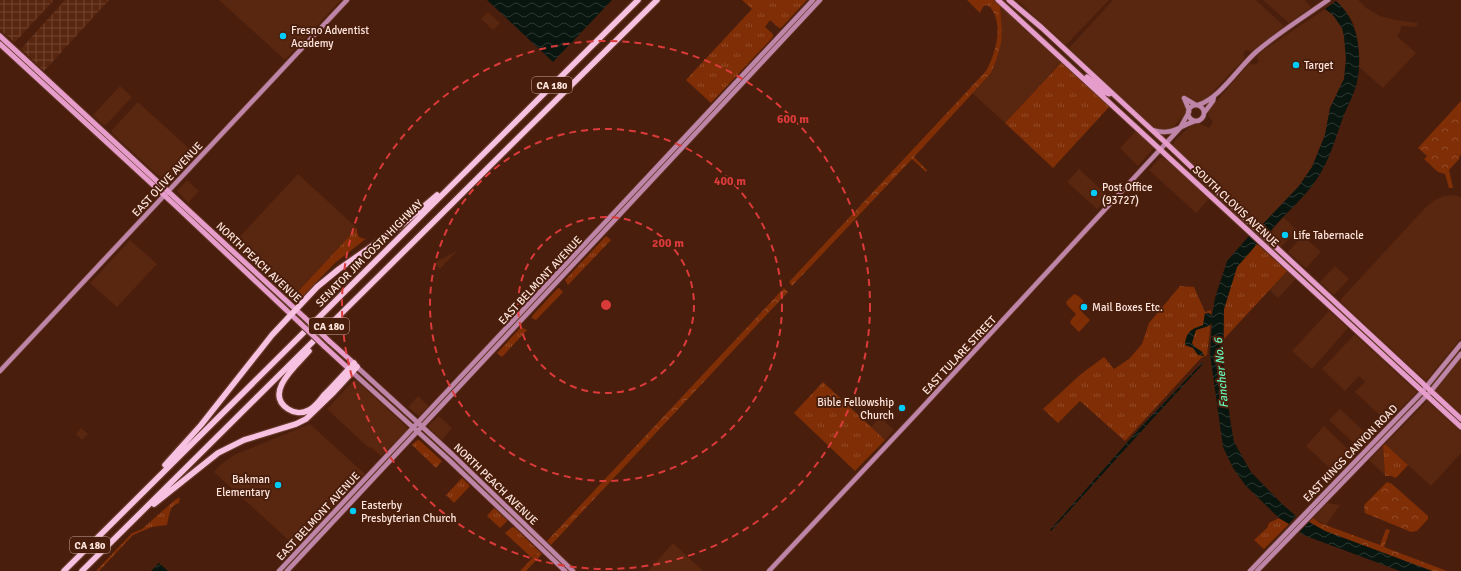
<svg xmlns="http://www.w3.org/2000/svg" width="1461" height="571" font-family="Signika,sans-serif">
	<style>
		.built { fill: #592610 }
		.industrial { fill: url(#industrial-grid) }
		.grass { fill: url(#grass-tufts) }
		.park { fill: url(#park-crowns) }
		.pitch { fill: #7f2e05 }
		.water { fill: url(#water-waves) }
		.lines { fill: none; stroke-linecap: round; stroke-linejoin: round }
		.secondary-casing { stroke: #633a29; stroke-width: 6 }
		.primary-casing { stroke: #633a29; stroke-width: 7 }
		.highway-casing { stroke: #633a29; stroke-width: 8 }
		.secondary { stroke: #be85a9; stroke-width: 4.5 }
		.primary { stroke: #e79dcb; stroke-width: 5 }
		.highway { stroke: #f7c1e2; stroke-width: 5.5 }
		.primary-bridge-casing { stroke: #633a29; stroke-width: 7; stroke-linecap: butt }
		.primary-bridge { stroke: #e79dcb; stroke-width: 5 }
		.ring { fill: none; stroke: #da3b3a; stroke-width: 2; stroke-dasharray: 7 5 }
		.poi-dot { fill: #00cbf9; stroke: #4a1e0c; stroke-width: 1.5 }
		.labels { text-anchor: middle; stroke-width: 4; stroke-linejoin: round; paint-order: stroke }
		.shield { fill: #4a1e0c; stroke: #c8aa9f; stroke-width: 1 }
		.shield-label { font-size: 10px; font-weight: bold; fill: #fee6de }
		.poi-label { font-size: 11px; fill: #fee6de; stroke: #4a1e0c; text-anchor: start }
		.street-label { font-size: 11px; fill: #fee6de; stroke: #4a1e0c }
		.water-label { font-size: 12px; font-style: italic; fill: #65f4b6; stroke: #4a1e0c }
		.centre { fill: #da3b3a; stroke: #4a1e0c; stroke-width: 2 }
		.ring-label { font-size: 12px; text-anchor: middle; font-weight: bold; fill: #da3b3a; stroke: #4a1e0c; stroke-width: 4; stroke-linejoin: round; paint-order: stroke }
	</style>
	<defs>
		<pattern id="industrial-grid" width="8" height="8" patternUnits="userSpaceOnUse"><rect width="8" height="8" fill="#592610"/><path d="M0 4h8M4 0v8" fill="none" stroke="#724632"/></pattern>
		<pattern id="grass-tufts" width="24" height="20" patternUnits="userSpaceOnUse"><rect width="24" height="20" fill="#7f2e05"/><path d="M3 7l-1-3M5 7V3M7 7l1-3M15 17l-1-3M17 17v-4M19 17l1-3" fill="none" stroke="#924c29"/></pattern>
		<pattern id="park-crowns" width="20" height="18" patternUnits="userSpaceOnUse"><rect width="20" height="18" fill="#7f2e05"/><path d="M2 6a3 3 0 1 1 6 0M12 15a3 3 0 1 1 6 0" fill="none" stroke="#924c29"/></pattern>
		<pattern id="water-waves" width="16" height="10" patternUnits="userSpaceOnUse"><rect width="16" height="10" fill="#08160f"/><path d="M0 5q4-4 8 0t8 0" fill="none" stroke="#2d3832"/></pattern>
	</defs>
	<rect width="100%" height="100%" fill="#4a1e0c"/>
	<path class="built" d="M219 0H341L285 60Z
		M1017 0H1109L1067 44H1065Z
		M1113 0H1256L1284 26 1252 51H1250L1246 50 1243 54 1245 57 1244 59 1205 100 1200 102H1195L1188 98 1185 114 1165 136 1162 135 1070 49V47Z
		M1263 0H1305L1310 6V8L1289 23Z
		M1338 0H1358L1366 8 1380 16 1395 20 1418 23 1416 27 1401 26 1400 32 1397 36 1416 53 1383 88 1359 67 1356 32 1353 22 1347 13 1336 1Z
		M1000 5 1028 33 1029 32 1062 62 1005 123 972 93 991 73 997 58 1002 30Z
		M1325 9 1333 15 1342 28 1344 36 1346 59 1344 79 1330 108 1325 135 1312 167 1299 186 1260 227 1174 148 1173 146 1174 142 1190 126 1198 123 1209 128 1213 122 1208 115 1209 110 1248 65 1250 63 1255 65 1259 61 1257 57 1258 55 1268 47Z
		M488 12 500 23 493 30 481 19Z
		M120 86 132 97 106 125H103L93 115Z
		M137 103H139L194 153V156L170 182H167L152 170 112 133V130Z
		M1136 131 1153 147V149L1138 166 1120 148Z
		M1160 158H1163L1174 166 1209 199 1196 213 1149 170Z
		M1079 169 1109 197 1097 209 1067 182Z
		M298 174 357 228 291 299 232 245Z
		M187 180 199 191 188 203 177 191Z
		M1454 195 1461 197V338L1426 381 1341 302V299L1426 207 1435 200 1444 196Z
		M1283 217 1297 230 1282 246H1280L1269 235Z
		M1303 236 1321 252 1306 268 1288 252Z
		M130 240 157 264 117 307 90 283Z
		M458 250 440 269 434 263 449 255Z
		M1335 266 1349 279 1335 294H1333L1320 282Z
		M1287 271 1296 279 1278 298 1269 289Z
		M1329 311 1347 327V329L1312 369 1292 351Z
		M1354 335H1355L1417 392 1387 422 1355 392 1365 382 1359 376 1345 391 1322 369Z
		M1461 359V414L1435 391Z
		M354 380H356L407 427V430L381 456 371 447 369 448 327 409Z
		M418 396 429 406 419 416 408 407Z
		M1427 401 1461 432V453L1431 486 1385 444Z
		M1340 409 1372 439 1362 449H1360L1329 420Z
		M439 416 452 428 442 440 429 428V425Z
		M880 417 894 430 885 440 871 427Z
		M310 424 365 474 296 547 214 472 220 465 234 455Z
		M1324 426 1354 455V457L1336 474 1306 446Z
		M81 428 88 434 82 440 76 434Z
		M1383 446 1385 475 1369 460Z
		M1327 503 1340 505 1326 525 1313 518Z
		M673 543 686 555 703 571H648Z"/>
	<path class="industrial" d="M0 0H52L53 1 15 42H14L0 30Z
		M65 0H109L44 71 21 49Z"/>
	<path class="grass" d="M742 0H807L781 28H779L770 20 765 27 773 34V37L711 103 686 80 752 9Z
		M967 0H994L995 1 990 7 986 5 983 7 980 13Z
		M1062 62 1110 106 1053 168 1005 123Z
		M357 228V232L359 237 364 239 368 237 335 263 297 302H294L291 299Z
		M606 236 611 240 568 285 565 280Z
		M1257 244 1287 271 1224 339V309L1237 267Z
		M1180 286 1194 287 1205 312 1211 310 1210 330 1207 355 1201 358 1125 441 1080 401 1058 423 1043 409 1081 374 1104 357 1114 369 1129 359 1142 344 1149 323Z
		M558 288H559L563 292 536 320 532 318V316Z
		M521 327 527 330 502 357 497 353Z
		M823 382 885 440 855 471 794 413Z
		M419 440 442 461 436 468 412 445 416 441Z
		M1385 444 1408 465 1396 478 1391 476H1385L1383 446Z
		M462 478 470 486 454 503 446 495Z
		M180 497 179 503C169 505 169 517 167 525L152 527 133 535 99 571H96L132 533 142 529 175 500Z
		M494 508 506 519 507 521 500 528 487 516Z
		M1279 518 1289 524 1264 549 1254 540 1267 528 1269 523Z
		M514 527 539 551 532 558 505 533 511 528Z"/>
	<path class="park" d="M995 1 1000 5 1002 30 1001 43 997 58 991 73 914 157 927 170 926 172 912 159 792 286 789 282 986 71C996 53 1004 24 990 7Z
		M1461 101V153L1459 159 1449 170 1453 188H1449L1445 174 1438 172 1424 159 1427 156 1418 148Z
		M784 288 788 292 551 545 547 541Z
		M1085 315 1090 320 1079 332 1074 327Z
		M1387 482 1392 484 1428 516V519L1417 531 1411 532 1365 513 1364 508 1365 504Z
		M1313 518 1320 523 1380 545 1386 529 1390 530 1384 547 1447 571H1432L1325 531 1309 522Z
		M539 551 542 554 527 570 526 571H520Z"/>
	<path class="pitch" d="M1074 294C1078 295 1084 300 1085 304L1080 310 1085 315 1074 327 1070 323 1071 320 1076 314 1067 305 1066 302Z"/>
	<path class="water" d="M487 0H612L553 62Z
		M1336 1C1357 19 1362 50 1358 77 1356 92 1347 106 1342 120 1335 140 1329 161 1317 179 1305 197 1287 212 1272 229L1269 235 1260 227 1299 186 1312 167 1325 135 1330 108 1344 79 1346 59 1344 36 1342 28 1333 15 1325 9Z
		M1249 236 1257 244 1237 267 1224 309 1223 355 1230 419 1234 442 1251 472 1282 504 1296 516 1289 524 1279 518 1246 486 1233 468 1223 447 1210 354 1212 323 1209 326 1196 330 1192 343C1194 349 1203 349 1204 356L1198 355 1193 348 1185 345C1186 331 1192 329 1203 325L1205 313H1209L1212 316 1215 298 1227 261Z
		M1203 362V364L1137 436 1051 531 1050 530 1140 428Z
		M1309 522 1325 531 1432 571H1400L1306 536 1300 533V531Z
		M159 563 168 571H151Z"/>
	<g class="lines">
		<defs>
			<path id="secondary" d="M1198 105C1220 98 1238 68 1256 52 1278 33 1304 17 1328 0
				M1188 113a8 8 0 1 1 16 0a8 8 0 1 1-16 0Z
				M1189 110 1184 98 1196 105
				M1204 113 1213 101 1214 96
				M1152 130C1173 136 1177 127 1195 121
				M357 367 453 455 573 571
				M350 370 449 460 565 571
				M0 371 347 0
				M279 571 813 0
				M287 571 820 0
				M769 571 919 411 1180 128 1189 112
				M1250 571 1422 392 1461 344
				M1257 571 1431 391 1461 354"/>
			<path id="primary" d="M998 0 1461 427
				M1009 0 1042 28 1166 143 1264 236 1461 419
				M0 36 305 318
				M0 44 177 207 300 323
				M1087 77 1106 93 1109 94 1111 93
				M329 341 357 366
				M324 346 349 369"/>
			<path id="highway" d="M309 351C297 365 263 393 288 409 294 413 302 414 309 410 315 407 320 400 324 395 334 385 344 374 354 363
				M165 465 201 425 272 335 317 287 339 269 402 225 437 195
				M154 504 218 453 244 440 296 424 306 419 334 392 357 367
				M64 571 638 0
				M82 571 657 0"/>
		</defs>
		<use href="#secondary" class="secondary-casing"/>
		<use href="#primary" class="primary-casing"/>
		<use href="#highway" class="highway-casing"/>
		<use href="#secondary" class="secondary"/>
		<use href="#primary" class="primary"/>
		<use href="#highway" class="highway"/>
		<defs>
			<path id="primary-bridge" d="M305 318 329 341
				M300 323 324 346"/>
		</defs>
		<use href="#primary-bridge" class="primary-bridge-casing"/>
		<use href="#primary-bridge" class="primary-bridge"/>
	</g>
	<g class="ring">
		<circle cx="606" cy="305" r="88"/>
		<circle cx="606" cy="305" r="176"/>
		<circle cx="606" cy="305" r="264"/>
	</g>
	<g class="poi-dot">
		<circle cx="283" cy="36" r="4"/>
		<circle cx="1296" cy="65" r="4"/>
		<circle cx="1094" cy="193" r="4"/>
		<circle cx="1285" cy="235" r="4"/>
		<circle cx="1084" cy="307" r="4"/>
		<circle cx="902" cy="408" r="4"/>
		<circle cx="278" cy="485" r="4"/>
		<circle cx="353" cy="511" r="4"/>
	</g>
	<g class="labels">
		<g class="shield">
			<rect x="532" y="77" width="40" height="16" rx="3"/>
			<rect x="309" y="318" width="40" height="16" rx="3"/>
			<rect x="70" y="537" width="40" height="16" rx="3"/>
		</g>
		<g class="shield-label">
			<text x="552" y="89">CA 180</text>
			<text x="329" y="330">CA 180</text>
			<text x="90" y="549">CA 180</text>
		</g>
		<g class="poi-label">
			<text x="291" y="34">Fresno Adventist<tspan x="291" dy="13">Academy</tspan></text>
			<text x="1304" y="69">Target</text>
			<text x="1102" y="191">Post Office<tspan x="1102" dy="13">(93727)</tspan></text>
			<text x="1293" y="239">Life Tabernacle</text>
			<text x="1092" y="311">Mail Boxes Etc.</text>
			<text x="894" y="406" text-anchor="end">Bible Fellowship<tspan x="894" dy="13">Church</tspan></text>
			<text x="270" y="483" text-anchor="end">Bakman<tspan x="270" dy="13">Elementary</tspan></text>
			<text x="361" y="509">Easterby<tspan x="361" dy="13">Presbyterian Church</tspan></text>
		</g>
		<g class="street-label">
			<text transform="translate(167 179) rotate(-47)" y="4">EAST OLIVE AVENUE</text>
			<text transform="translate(1236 206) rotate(43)" y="4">SOUTH CLOVIS AVENUE</text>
			<text transform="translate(369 253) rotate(-45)" y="4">SENATOR JIM COSTA HIGHWAY</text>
			<text transform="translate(259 262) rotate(43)" y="4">NORTH PEACH AVENUE</text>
			<text transform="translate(540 280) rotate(-47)" y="4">EAST BELMONT AVENUE</text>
			<text transform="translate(959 355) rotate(-47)" y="4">EAST TULARE STREET</text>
			<text transform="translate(1350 453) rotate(-46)" y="4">EAST KINGS CANYON ROAD</text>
			<text transform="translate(496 484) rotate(44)" y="4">NORTH PEACH AVENUE</text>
			<text transform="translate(318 516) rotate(-47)" y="4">EAST BELMONT AVENUE</text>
		</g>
		<g class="water-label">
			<text transform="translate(1221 373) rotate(-95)" y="4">Fancher No. 6</text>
		</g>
	</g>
	<circle cx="606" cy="305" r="6" class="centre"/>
	<g class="ring-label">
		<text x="793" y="123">600 m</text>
		<text x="730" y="185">400 m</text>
		<text x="668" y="247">200 m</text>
	</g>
</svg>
